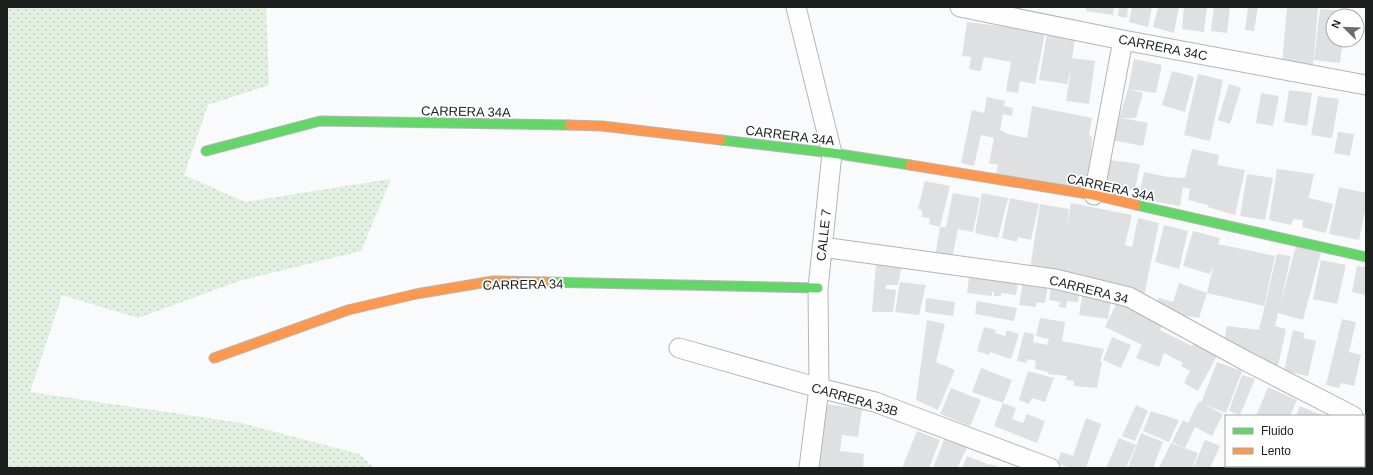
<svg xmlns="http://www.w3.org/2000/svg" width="1373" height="475" font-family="Arial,sans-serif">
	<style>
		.grass { fill: url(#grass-dots) }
		.building { fill: #dfe0e1 }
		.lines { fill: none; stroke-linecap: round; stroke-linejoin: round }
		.street-casing { stroke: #b4b5b6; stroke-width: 21 }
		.fast-casing { stroke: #b4b5b6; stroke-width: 11 }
		.slow-casing { stroke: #b4b5b6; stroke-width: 11 }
		.street { stroke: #fefefe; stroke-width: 19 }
		.fast { stroke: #63d668; stroke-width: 9 }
		.slow { stroke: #ff974d; stroke-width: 9 }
		.labels { text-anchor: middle; stroke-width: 3.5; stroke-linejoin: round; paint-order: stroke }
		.street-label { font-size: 13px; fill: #1e1f1f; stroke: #fff }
	</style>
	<defs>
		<pattern id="grass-dots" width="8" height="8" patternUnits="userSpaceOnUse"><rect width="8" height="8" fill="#e2f0e1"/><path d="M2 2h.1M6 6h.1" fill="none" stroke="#c1cdc1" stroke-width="1.8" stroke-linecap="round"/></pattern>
	</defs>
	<rect width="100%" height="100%" fill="#f9fafb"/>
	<path class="grass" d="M7 7H266L269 85 208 105 184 175 245 202 391 179 361 251 239 281 138 318 62 295 30 392 242 423 359 454 374 468H7Z"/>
	<path class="building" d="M1086 7H1114L1113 15 1086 11Z
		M1119 7H1128L1127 18 1118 16Z
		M1132 7H1152L1148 27 1129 22Z
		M1158 7H1179L1174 33 1153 27Z
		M1184 7H1207L1204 32 1182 29Z
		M1214 7H1230L1227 33 1211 31Z
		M1248 7H1258L1254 31 1245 30Z
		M1287 7H1318L1313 67 1282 64Z
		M1320 9 1346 11 1345 16H1333V40H1343L1340 63 1314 60Z
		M967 22 1017 28 1045 33 1035 84 1020 81 1018 93 1006 91 1011 62 984 57 981 70 978 71 969 69 971 57 962 56Z
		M1047 34 1075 40 1072 58 1095 61 1089 104 1066 101 1071 69 1067 84 1039 80Z
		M1134 59 1162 65 1156 93 1128 89Z
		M1172 71 1194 77 1185 112 1162 105Z
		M1198 74 1223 80 1210 141 1184 135Z
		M1229 84 1241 88 1230 124 1218 120Z
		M1128 89 1143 93 1136 118H1119Z
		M1289 90 1312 93 1307 126 1284 122Z
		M1261 93 1279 96 1273 126 1256 123Z
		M1318 96 1339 99 1332 138 1311 135Z
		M987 97 1005 101 1004 106 1013 108 1012 116 1003 114 1000 130 1008 134 1027 138 1032 106 1092 118 1089 136 1092 137 1089 191 996 174 998 165 989 163 994 138 981 135 974 166 961 163 972 110 984 113Z
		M1117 117 1148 123 1143 146 1112 140Z
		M1338 132 1354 134 1350 156 1334 153Z
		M1192 149 1219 155 1217 165 1245 170 1235 215 1208 207V205L1188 200 1190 189 1183 187 1180 206 1139 199 1144 172 1168 177 1185 178 1184 182Z
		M1110 160 1140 164 1135 190 1120 187 1118 196 1102 193Z
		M1277 169 1314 174 1306 210 1309 198 1333 204 1326 233 1302 227 1303 220 1293 219 1291 225 1269 220Z
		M1247 174 1273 178 1265 220 1240 216Z
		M925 181 950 186 940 227 929 224 930 218 922 217V210L918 209Z
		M1339 187 1366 193V206L1359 240 1329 234Z
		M953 193 980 198 973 232 958 229 952 259 935 257 940 227H946Z
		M982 193 1008 198 998 238 975 233Z
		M1010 198 1039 204 1031 240 1018 237 1017 242 1002 238Z
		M1071 203 1132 215 1125 245 1132 247 1138 218 1159 223 1144 296 1030 269 1040 204 1069 209 1066 232Z
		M1164 225 1188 231 1179 269 1155 262Z
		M1193 231 1220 238 1218 244 1275 256 1264 306 1207 293 1214 263 1210 274 1183 266Z
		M1296 246 1321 253 1303 320 1278 313 1275 326 1286 329 1278 366 1249 361 1229 349 1231 342 1224 341 1227 326 1259 330 1277 254 1291 256 1280 305Z
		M1321 260 1346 265 1337 304 1313 299Z
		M876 264H902L898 285H886V289L896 290 893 312H872Z
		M1357 266 1366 267V295L1352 292Z
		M969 277 1018 282 1016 295 1001 293V296H994V292H992V296L967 293Z
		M1023 281 1048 285 1045 303 1037 302 1036 307 1019 305Z
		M900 282 926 285 919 315 895 312Z
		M1179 283 1207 293 1199 318 1168 313 1154 307 1159 298 1173 302Z
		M1051 285 1081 287 1078 302 1067 301 1066 308 1059 307 1060 302 1049 300Z
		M1083 291 1112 294 1108 319 1079 315Z
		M926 298 955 302 953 316 925 312Z
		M1118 300 1163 322 1160 330 1192 346 1195 339 1219 352 1198 391 1184 383 1190 371 1181 366 1183 363 1164 353 1159 367 1136 358 1142 345 1105 327Z
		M977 301 1017 308 1014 321 975 314Z
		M1040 318 1065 322 1062 341 1104 349 1100 362H1102L1097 388 1074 386V381L1066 380 1067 376 1048 374V372L1035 369 1036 361 1028 359 1026 363 1017 361 1024 332 1034 334 1033 342 1047 345 1049 339 1036 336Z
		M1342 319 1356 322 1349 352 1361 355 1354 386 1341 383 1339 388 1326 385Z
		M927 320 945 324 936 362 955 370 938 410 916 400Z
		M984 327 996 330 995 333 1005 336 1007 330 1019 334 1011 359 990 352 989 355 977 351Z
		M1293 330 1305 333 1303 338 1316 341 1308 376 1284 371Z
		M1112 337 1131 345 1121 368 1103 360Z
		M1217 362 1242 371 1226 413 1203 404 1223 414 1212 436 1195 427 1185 448 1172 442 1183 420 1188 423 1199 401 1201 403Z
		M981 368 1012 380 1003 403 972 392Z
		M1028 371 1054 378 1045 402 1032 398 1029 404 1019 400Z
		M1242 375 1255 379 1240 415 1229 411Z
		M1268 387 1297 400 1290 416H1256Z
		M951 388 981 400 970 426 940 414Z
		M1003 403 1016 408 1012 419 1023 423 1027 414 1045 421 1037 443 994 426Z
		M825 404 862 409 858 437 842 435 840 451 864 454 863 468 818 467Z
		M1136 405 1148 411 1135 441 1122 436Z
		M1300 406 1321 415 1320 416H1296Z
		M1151 411 1179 420 1169 442 1143 431Z
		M1086 418 1101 424 1086 468H1070L1057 463 1061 452 1073 456Z
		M917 431 940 440 929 468H902Z
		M1364 432 1366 433V457L1364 460Z
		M1141 433 1163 442 1153 468H1128Z
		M946 434 970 442 957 468H933Z
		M1119 438 1136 445 1126 468H1106Z
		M1205 440 1220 446 1210 468H1193Z
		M1171 443 1198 453 1192 468H1159Z
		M967 456 990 465 991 464 1002 468H962Z
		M1235 466H1265L1269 468H1234Z
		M1333 466H1361L1360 468H1332Z"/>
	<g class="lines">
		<defs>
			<path id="street" d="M796 7 832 153 818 288 819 388 809 468
				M960 7 1123 40 1366 85
				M1094 195 1123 40
				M822 247 1055 279 1129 297 1246 361 1353 416
				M679 348 819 388 875 402 1050 468"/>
			<path id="fast" d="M721 140 832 153 910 165
				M206 151 320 121 569 125
				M1136 205 1366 257
				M544 282 818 288"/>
			<path id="slow" d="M569 125 602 126 721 140
				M910 165 1094 195 1136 205
				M214 358 348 310 416 294 493 281 544 282"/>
		</defs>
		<use href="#street" class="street-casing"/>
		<use href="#fast" class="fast-casing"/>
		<use href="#slow" class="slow-casing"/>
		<use href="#street" class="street"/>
		<use href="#fast" class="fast"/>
		<use href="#slow" class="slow"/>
	</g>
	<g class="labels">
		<g class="street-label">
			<text transform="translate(1163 47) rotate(11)" y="5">CARRERA 34C</text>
			<text transform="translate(466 111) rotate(1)" y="5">CARRERA 34A</text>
			<text transform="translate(790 135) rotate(7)" y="5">CARRERA 34A</text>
			<text transform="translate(1111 187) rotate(12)" y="5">CARRERA 34A</text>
			<text transform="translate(823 235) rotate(-84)" y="5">CALLE 7</text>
			<text transform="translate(523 284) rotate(-1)" y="5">CARRERA 34</text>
			<text transform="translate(1089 289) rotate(14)" y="5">CARRERA 34</text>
			<text transform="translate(855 399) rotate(16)" y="5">CARRERA 33B</text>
		</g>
	</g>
	<rect width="1373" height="475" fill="none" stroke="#1e1f1f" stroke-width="16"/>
	<rect x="1225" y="415" width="140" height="52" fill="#ffffff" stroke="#a5a5a5"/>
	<rect x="1233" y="428" width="20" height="6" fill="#63d668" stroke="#a5a5a5"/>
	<text x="1261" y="435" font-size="12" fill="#1e1f1f">Fluido</text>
	<rect x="1233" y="448" width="20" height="6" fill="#ff974d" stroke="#a5a5a5"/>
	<text x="1261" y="455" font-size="12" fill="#1e1f1f">Lento</text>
	<g transform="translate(1345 28) rotate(293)"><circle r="19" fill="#ffffff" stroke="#a5a5a5"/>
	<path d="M0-3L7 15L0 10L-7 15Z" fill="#6b6c6c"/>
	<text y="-6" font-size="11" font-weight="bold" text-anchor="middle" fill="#1e1f1f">N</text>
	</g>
</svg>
